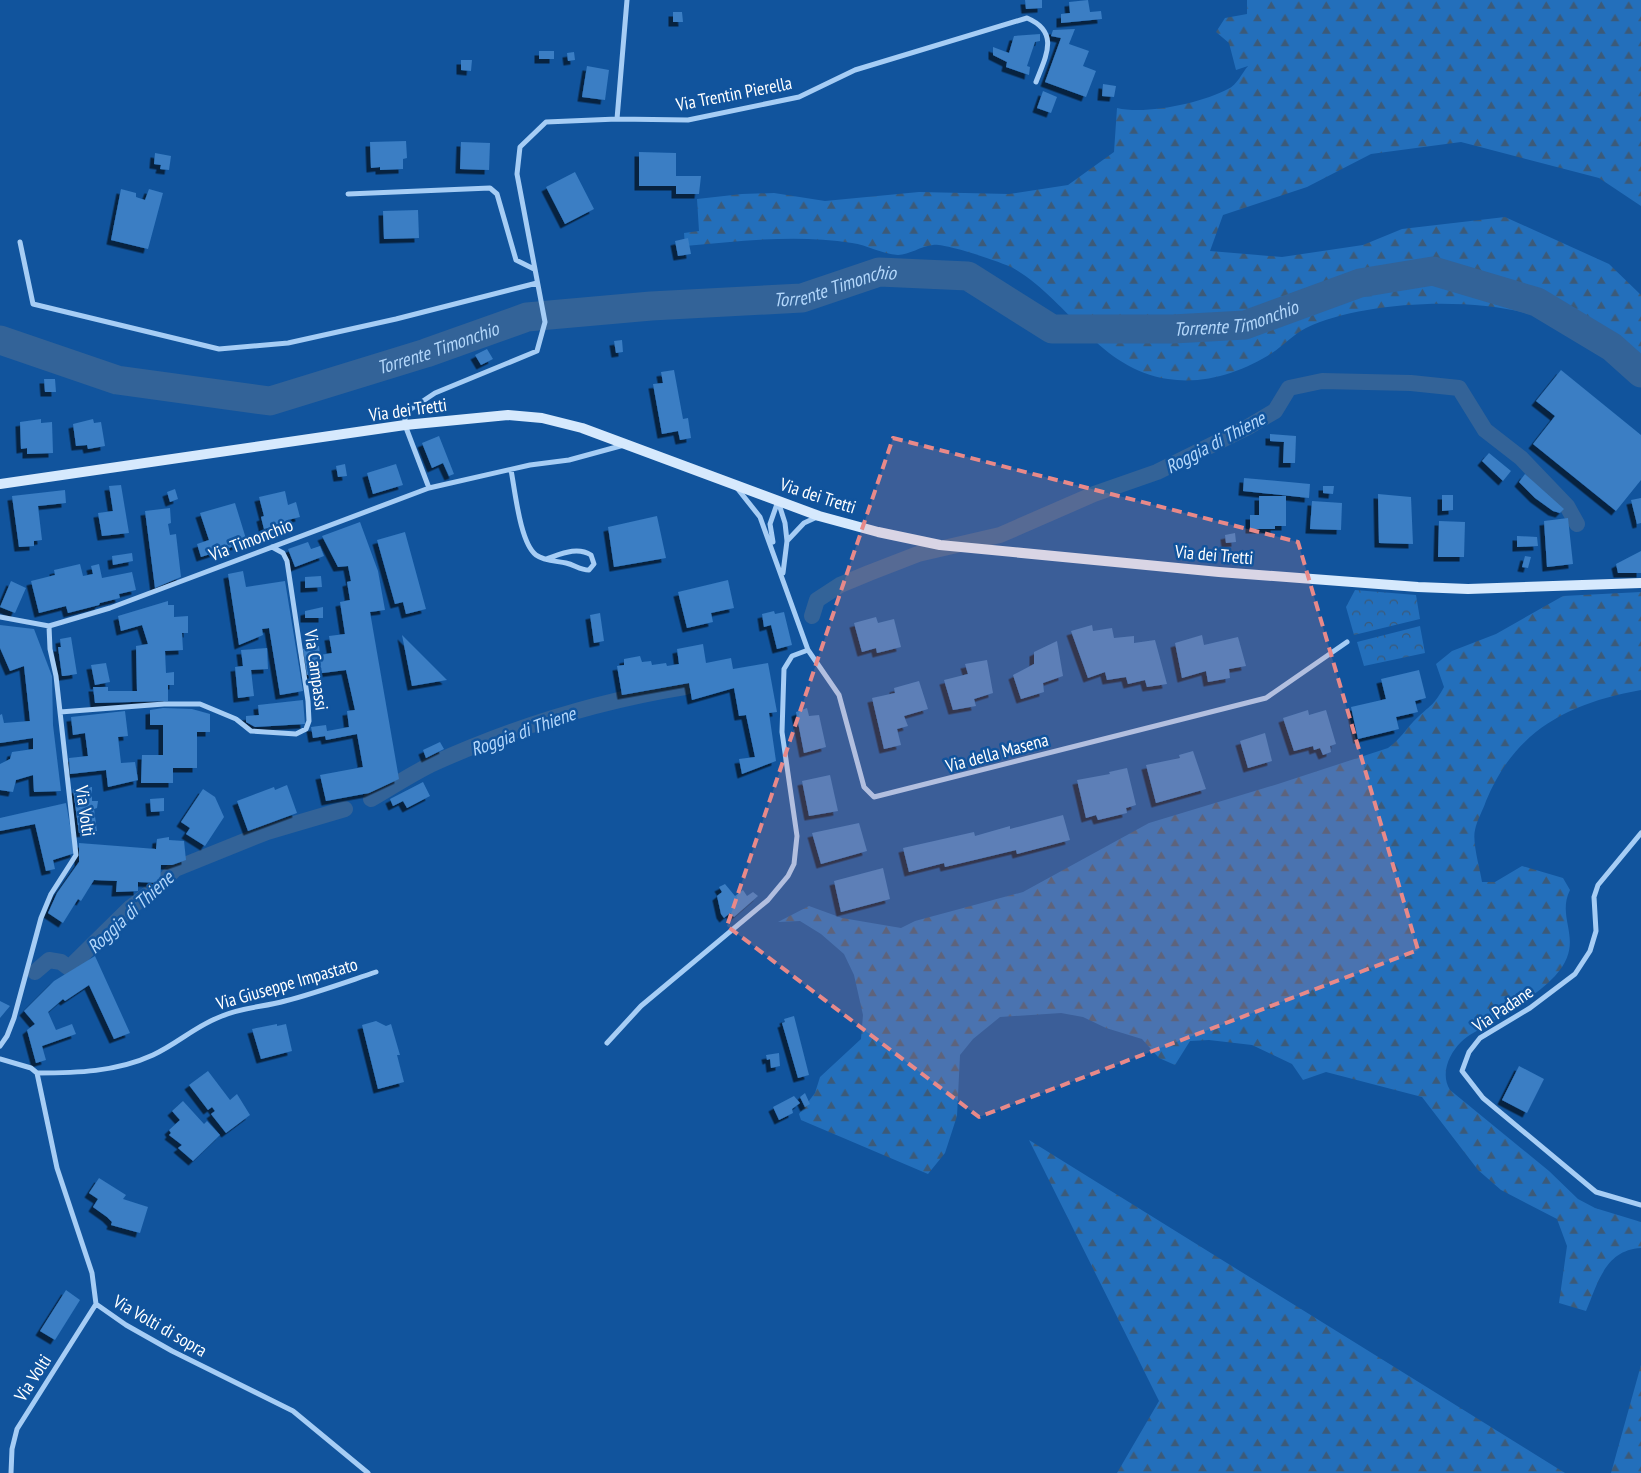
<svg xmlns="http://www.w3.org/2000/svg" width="1641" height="1473" font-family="'PT Sans Narrow',sans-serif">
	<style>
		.forest { fill: url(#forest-firs) }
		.park { fill: url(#park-crowns) }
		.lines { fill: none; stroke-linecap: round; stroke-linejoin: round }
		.canal { stroke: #336398; stroke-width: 16 }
		.river { stroke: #336398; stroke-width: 29 }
		.building { fill: #3a7ec4; filter: url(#shadow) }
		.street { stroke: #a6cdf5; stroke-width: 5 }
		.secondary { stroke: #d6e9fd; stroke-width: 10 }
		.marked { fill: #e88989; fill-opacity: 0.2; stroke: #e88989; stroke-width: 4; stroke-dasharray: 10 6; stroke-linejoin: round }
		.labels { text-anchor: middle; stroke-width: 5; stroke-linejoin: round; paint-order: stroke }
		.street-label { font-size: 18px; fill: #fff; stroke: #11549d }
		.water-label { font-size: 19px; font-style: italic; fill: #b3d7fb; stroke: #11549d }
	</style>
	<defs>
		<pattern id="forest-firs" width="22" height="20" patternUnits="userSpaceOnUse" patternTransform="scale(1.25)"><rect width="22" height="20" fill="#236fbb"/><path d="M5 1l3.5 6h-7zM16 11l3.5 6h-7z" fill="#3c5a78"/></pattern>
		<pattern id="park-crowns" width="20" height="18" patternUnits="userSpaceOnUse" patternTransform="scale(1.25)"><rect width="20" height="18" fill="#236fbb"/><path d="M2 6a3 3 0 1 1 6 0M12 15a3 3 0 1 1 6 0" fill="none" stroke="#3c5a78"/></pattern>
		<filter id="shadow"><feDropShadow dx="-4.5" dy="4.5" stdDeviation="0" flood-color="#0009"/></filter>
	</defs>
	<rect width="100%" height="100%" fill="#11549d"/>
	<path class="forest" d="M1247 0H1641V206L1599 178 1461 142 1371 154 1307 187 1223 215 1210 251 1282 257 1363 245 1402 229 1505 217 1609 264 1641 295V387C1613 364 1586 337 1553 322 1491 295 1367 299 1306 328 1294 334 1284 345 1272 353 1242 372 1204 385 1168 379 1098 369 1069 300 1013 268 1001 262 945 243 933 245 921 246 909 255 898 255 882 254 867 245 852 243 797 234 740 241 685 246L684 233 699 231 697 199 742 194 774 193 825 201 919 192 1009 194 1068 185 1114 152 1117 108C1146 115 1202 103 1228 89 1237 85 1242 73 1248 66L1236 70 1229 43 1216 32 1225 18 1247 14Z
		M1641 592V690C1569 703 1515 730 1486 801 1483 810 1477 820 1475 830 1472 842 1480 869 1482 882H1495L1522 866 1563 878 1570 890C1555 920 1587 941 1555 976 1536 996 1510 1010 1487 1025 1479 1030 1468 1035 1461 1042 1449 1054 1440 1074 1450 1090L1549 1171 1578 1199 1595 1208 1641 1222V1248C1605 1250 1598 1283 1586 1311L1559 1303 1567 1246 1557 1219 1501 1190 1478 1170 1422 1097 1326 1072 1303 1080 1292 1064 1252 1045 1209 1040 1190 1041 1175 1065 1159 1058 1142 1039 1106 1028 1083 1017 1061 1013 1000 1017 973 1039 960 1055 957 1116 945 1153 928 1174 801 1120 799 1114 815 1093 820 1077 861 1039 863 1015 854 975 844 954 821 934 800 921 778 922 809 906 842 918 901 928 915 921 1023 892 1149 823 1278 784 1388 748C1401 739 1407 727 1418 717 1432 704 1434 705 1444 687L1436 664 1452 651 1496 634 1563 596Z
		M1029 1140 1565 1473H1117L1159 1401Z
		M1641 1365V1473H1611Z"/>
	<path class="park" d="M1355 590 1416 595 1420 619 1354 635 1346 607Z
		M1420 626 1425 653 1364 666 1357 642Z"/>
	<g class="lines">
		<path class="canal" d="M812 616 817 600 840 585 869 573 918 554 1000 535 1094 494 1157 472 1248 427 1275 411 1289 388 1322 381 1411 383 1459 388 1485 430 1521 458 1567 506 1577 524
			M371 799C390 788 410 775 430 765 511 728 598 701 685 687
			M35 972 49 960 61 962 69 968 131 907 161 884 175 869 267 832 345 809"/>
		<path class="river" id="s1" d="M0 340 117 380 270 401 426 353 527 317 651 306 802 298 879 272 968 276 1052 329H1173L1245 325 1360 283 1433 271 1537 302 1612 347 1641 373"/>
	</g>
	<path class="building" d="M1025 0H1042V8L1026 9Z
		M1088 0 1090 12 1101 11 1102 19 1061 23V14L1070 13 1069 2Z
		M673 12H682L683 22H673Z
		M1075 29 1069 44 1089 51 1083 66 1096 71 1086 97 1045 82 1061 38 1051 36 1053 30Z
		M1040 34V41L1035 42 1027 66 1030 67 1029 75 1006 67 1007 62 993 55V47L1009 53 1014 36Z
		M539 51H554V59H539Z
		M574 52 575 60 568 61 567 53Z
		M461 60H472L471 71 461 70Z
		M587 66 609 70 605 100 582 97Z
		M1103 84 1116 86 1114 97 1102 96Z
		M1043 91 1057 97 1051 113 1037 108Z
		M406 141 407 158 403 159V169L380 170V167L371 168 370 142Z
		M461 142 490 143 489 170 460 169Z
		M639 152 676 153V176H701L699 194H676V186H639Z
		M155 153 171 156 169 170 160 169 161 165 154 164Z
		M575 172 594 209 565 224 546 187Z
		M121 189 136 193V197L145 200 149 189 163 193 148 249 111 240Z
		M418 210 419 238 384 239 383 211Z
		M688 238 691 254 678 256 675 241Z
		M622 340 623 352 616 353 614 341Z
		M487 349 493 359 481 365 475 355Z
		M674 370 683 419 688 418 691 438 680 440 678 431 662 434 653 384 663 383 661 372Z
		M1561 370 1641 435V480L1616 511 1533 444 1555 416 1536 401Z
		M44 379H55L56 392H45Z
		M41 419V423L52 422 53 453 27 454V448L21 449 20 422Z
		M93 419 94 423 101 422 105 446 88 449 87 445 76 446 73 424Z
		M1270 434 1296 436 1295 463H1283L1284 442 1270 441Z
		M439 436 454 474 449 476 443 463 432 468 422 443Z
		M1489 453 1511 471 1503 481 1482 461Z
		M345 464 347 476 338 477 336 466Z
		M396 464 403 485 373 494 367 473Z
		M1525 474 1564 509 1560 513 1553 511 1535 498 1519 482Z
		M1244 478 1310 484 1309 498 1243 491Z
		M121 485 129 533 102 536 98 513 113 511 109 486Z
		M1323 486H1334L1333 494 1323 493Z
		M175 489 178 499 170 502 167 492Z
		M65 490 66 503 38 506 42 540 34 541V546L19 547 12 496Z
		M285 491 288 505 296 502 300 517 288 520 289 523 264 529 261 517 264 516 259 497Z
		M1378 494 1411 497 1413 544 1379 543Z
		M1442 495H1453V510L1442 511Z
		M1259 496H1286V526H1275V529H1250V515H1259Z
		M1641 498V523L1637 524 1631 500Z
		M1312 501 1342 503 1341 530 1310 529Z
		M235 503 247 542 201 557 197 544 209 540 200 513Z
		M170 508 171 523 168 524 170 535 176 534 181 577 155 588 145 511Z
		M657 516 666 558 614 567 608 527Z
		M1568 518 1573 564 1547 567 1544 521Z
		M1439 521 1465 522 1464 557H1438Z
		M360 522 378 571 385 610 370 612 399 779 369 793 326 801 320 775 363 767 357 734 326 740 325 736 313 738 311 727 326 725 327 731 349 727 347 711 355 710 346 670 307 675 303 649 319 646 320 655 332 653 329 636 345 634 340 602 350 600 347 582 351 581 348 566 338 567 322 536Z
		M405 532 426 609 406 614 403 602 395 604 377 540Z
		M1235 533 1236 542 1226 543 1225 535Z
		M1517 536 1537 537 1538 546 1517 547Z
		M308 542 311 549 320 546 324 556 295 567 288 549Z
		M1641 551V573H1618L1616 564Z
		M132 553 133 561 113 565 112 556Z
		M1525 556 1531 557 1528 568 1522 567Z
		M80 564 83 576 93 574 91 566 99 564 102 578 132 572 136 590 119 594 120 598 100 603 99 605 68 613 66 606 39 613 31 581 55 575 54 570Z
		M243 571 246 587 285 581 303 691 280 695 269 628 262 629 263 635 239 645 228 574Z
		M321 576 322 587 305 588V577Z
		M728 580 734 608 711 613 713 622 687 628 678 592Z
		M11 581 26 588 15 613 0 607Z
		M168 601V605H174V617L188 616V633H182L183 650 165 651 166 673 174 672V685H168V701L95 703 93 687H108V691H137L136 646 148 644 142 625 121 631 118 616Z
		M323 607V618H305V611Z
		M774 611 775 614 784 612 792 645 777 649 771 625 764 627 762 614Z
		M600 613 604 641 594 643 590 615Z
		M876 617 878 623 894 619 901 647 877 653 876 648 862 652 854 623Z
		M0 625 34 629 52 676 53 725 61 791 34 792 33 775 16 780 13 792 0 790V764L10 759 12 752 33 749V738L0 743V715L2 714 4 723 30 721 24 666 10 671 0 648Z
		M1092 625 1093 631 1112 628 1114 638 1134 636V643L1155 640 1167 684 1147 687 1145 680 1128 684 1126 677 1107 680 1105 672 1088 678 1071 631Z
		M402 635 447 680 412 686Z
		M1202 635 1204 645 1238 637 1246 666 1229 669 1230 678 1208 682 1206 671 1182 678 1175 643Z
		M71 637 77 674 64 676H62L58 647H61L60 639Z
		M1057 641 1063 676 1043 683 1044 692 1021 699 1013 675 1034 664V652Z
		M703 644 706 663 731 658 733 669 768 663 777 712 769 713 776 761 742 774 739 759 755 757 746 715 739 716 734 688 692 700 689 683 622 695 617 666 624 665V659L640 656 642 662 651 661 652 665 666 663 667 666 679 664 677 649Z
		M267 648 268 669 251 670 254 696 238 698 235 667 243 666 241 650Z
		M987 660 993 693 974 699 976 706 953 710 944 680 968 674 965 664Z
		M106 663 110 682 95 685 91 665Z
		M1419 670 1426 698 1415 701 1418 712 1396 717 1399 729 1358 739 1351 707 1386 699 1381 679Z
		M919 681 928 709 904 716 908 726 897 729 901 745 884 749 872 698 895 693 894 688Z
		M303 700 305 724 255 727 246 722V716L259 715 258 705Z
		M163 708 192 709 210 714V732H197V768H173V783H141L142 755H163V725H150V710Z
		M807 708 809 716 819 715 826 747 804 753 796 712Z
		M1308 710 1309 715 1326 710 1336 744 1330 746 1331 752 1323 755 1320 748 1314 750 1313 746 1294 751 1283 718Z
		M125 711 128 736 118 737 121 763 135 762 138 780 108 787 106 770 70 774 69 758 88 756 85 733 73 735 71 717Z
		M1265 733 1272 761 1248 768 1240 741Z
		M440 742 444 749 426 758 423 750Z
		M1193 751 1206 789 1156 803 1146 765 1180 758 1179 755Z
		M1127 768 1136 805 1126 808 1127 813 1098 820 1096 815 1086 818 1077 780 1110 774 1109 772Z
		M830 775 838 811 809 816 802 781Z
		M423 782 430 796 407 808 403 801 393 806 390 799Z
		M287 785 297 813 248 831 237 801 274 787 275 790Z
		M92 787V801H98L97 808 94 809 97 831 79 833 73 789Z
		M203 789 215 797 224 817 205 846 186 834 190 828 181 822Z
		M164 798V811L151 812 150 799Z
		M66 803 75 853 53 860 55 869 46 871 35 824 0 831V818Z
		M1063 815 1070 840 1017 854 1016 850 945 867 944 863 909 872 903 848 974 832 975 836 1010 826V829Z
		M859 823 867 851 821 864 812 833Z
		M169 837V840L184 841 186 860 172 865H161L160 883 138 882V891L116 892 117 881 94 880 81 901 78 899 63 923 48 913 57 893 79 862V843L156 849 157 839Z
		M883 868 890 899 841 912 834 881Z
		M725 884 735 896 743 890 747 896 753 892 758 896 734 917 730 913 724 918 721 914 717 896 722 892 719 887Z
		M95 956 130 1033 114 1039 89 985 65 1001 63 999 48 1012 56 1030 72 1024 76 1034 42 1046 46 1060 36 1063 27 1030 35 1024 24 1011 54 981Z
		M0 1001 10 1006 0 1018Z
		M794 1016 809 1075 798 1078 782 1023 785 1022 784 1019Z
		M376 1021 386 1026 391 1024 400 1055H397L404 1082 378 1089 362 1025Z
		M277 1024V1026L286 1024 292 1051 261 1059 252 1029Z
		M779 1053 780 1066 771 1068 770 1059 767 1060 766 1055Z
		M1519 1066 1544 1079 1527 1113 1502 1100Z
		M208 1071 230 1100 237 1094 250 1115 226 1133 211 1114 215 1111 212 1107 208 1110 189 1085Z
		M805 1093 810 1104 805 1107 800 1097Z
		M794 1096 800 1103 792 1109 793 1113 779 1120 773 1107Z
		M183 1101 204 1124 207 1121 220 1135 193 1161 178 1148 182 1145 169 1135 171 1133 169 1130 180 1120 172 1111Z
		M99 1178 126 1195 123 1199 148 1207 140 1233 111 1225 112 1222 107 1217 93 1207 98 1199 89 1193Z
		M66 1290 80 1300 55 1340 40 1331Z"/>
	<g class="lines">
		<path class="street" d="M617 119 627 0
			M348 194 490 188 497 194 516 260 534 269
			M20 242 33 304 219 349 288 343 396 319 537 283
			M511 470C515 490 520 543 536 555 544 561 557 561 566 563 575 565 580 570 589 570L594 564 591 555C577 546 561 554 546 559
			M429 488 405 425V413L435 393 537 351 545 322 517 174 520 147 546 122 617 119 688 120 799 97 855 70 1027 18C1060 32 1046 56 1036 82
			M737 488 760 517 808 650 839 695 864 787 874 797 1266 698 1347 642
			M778 501 785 523 787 541 783 573
			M787 541 804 523 817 517
			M773 542 770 524 778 501
			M0 617 49 626 110 608 429 488 530 465 569 460 624 445
			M60 712 164 704H200L236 719 251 731 296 734 306 729 309 721 308 701 287 561 283 553 272 547
			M1641 833 1598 885 1594 897 1596 931 1590 951 1575 974 1530 1008 1480 1038 1469 1052 1462 1071 1483 1098 1596 1192 1641 1205
			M607 1043 641 1006 768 900 788 876 794 864 797 836 782 732 784 669 792 656 808 650
			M0 1046 7 1036 14 1018 41 918 51 894 76 855 56 676 50 649 49 626
			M0 1059 31 1068 37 1073 57 1168 92 1273 96 1304 126 1325 172 1351 293 1411 368 1473
			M37 1073C76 1073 116 1072 153 1055 177 1044 197 1025 222 1016 243 1007 264 1007 285 1001 316 993 346 982 376 972
			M11 1473 12 1449 17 1429 96 1304"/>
		<path class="secondary" d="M0 484 405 425 508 415 542 418 582 428 819 516 878 532 940 545 1219 572 1418 587 1468 589 1641 583"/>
	</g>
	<path class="marked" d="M893 438 1298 542 1418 950 979 1117 727 926Z"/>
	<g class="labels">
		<g class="street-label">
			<text transform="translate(734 94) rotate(-11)" y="6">Via Trentin Pierella</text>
			<text transform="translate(408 410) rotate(-8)" y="6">Via dei Tretti</text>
			<text transform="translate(818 496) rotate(18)" y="6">Via dei Tretti</text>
			<text transform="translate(251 540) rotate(-21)" y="6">Via Timonchio</text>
			<text transform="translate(1214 555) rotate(5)" y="6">Via dei Tretti</text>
			<text transform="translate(316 670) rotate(82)" y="6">Via Campassi</text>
			<text transform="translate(997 753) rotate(-15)" y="6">Via della Masena</text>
			<text transform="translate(85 811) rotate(82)" y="6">Via Volti</text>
			<text transform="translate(287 984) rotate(-16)" y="6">Via Giuseppe Impastato</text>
			<text transform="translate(1503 1009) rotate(-34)" y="6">Via Padane</text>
			<text transform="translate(160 1326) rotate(30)" y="6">Via Volti di sopra</text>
			<text transform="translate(33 1378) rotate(-57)" y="6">Via Volti</text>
		</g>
		<g class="water-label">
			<text dy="7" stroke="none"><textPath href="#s1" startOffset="859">Torrente Timonchio</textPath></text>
			<text dy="7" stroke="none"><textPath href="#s1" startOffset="1279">Torrente Timonchio</textPath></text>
			<text dy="7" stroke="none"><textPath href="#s1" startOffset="454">Torrente Timonchio</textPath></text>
			<text transform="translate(1215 442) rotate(-28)" y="7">Roggia di Thiene</text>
			<text transform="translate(523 731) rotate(-20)" y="7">Roggia di Thiene</text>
			<text transform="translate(130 912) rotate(-43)" y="7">Roggia di Thiene</text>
		</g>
	</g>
</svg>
